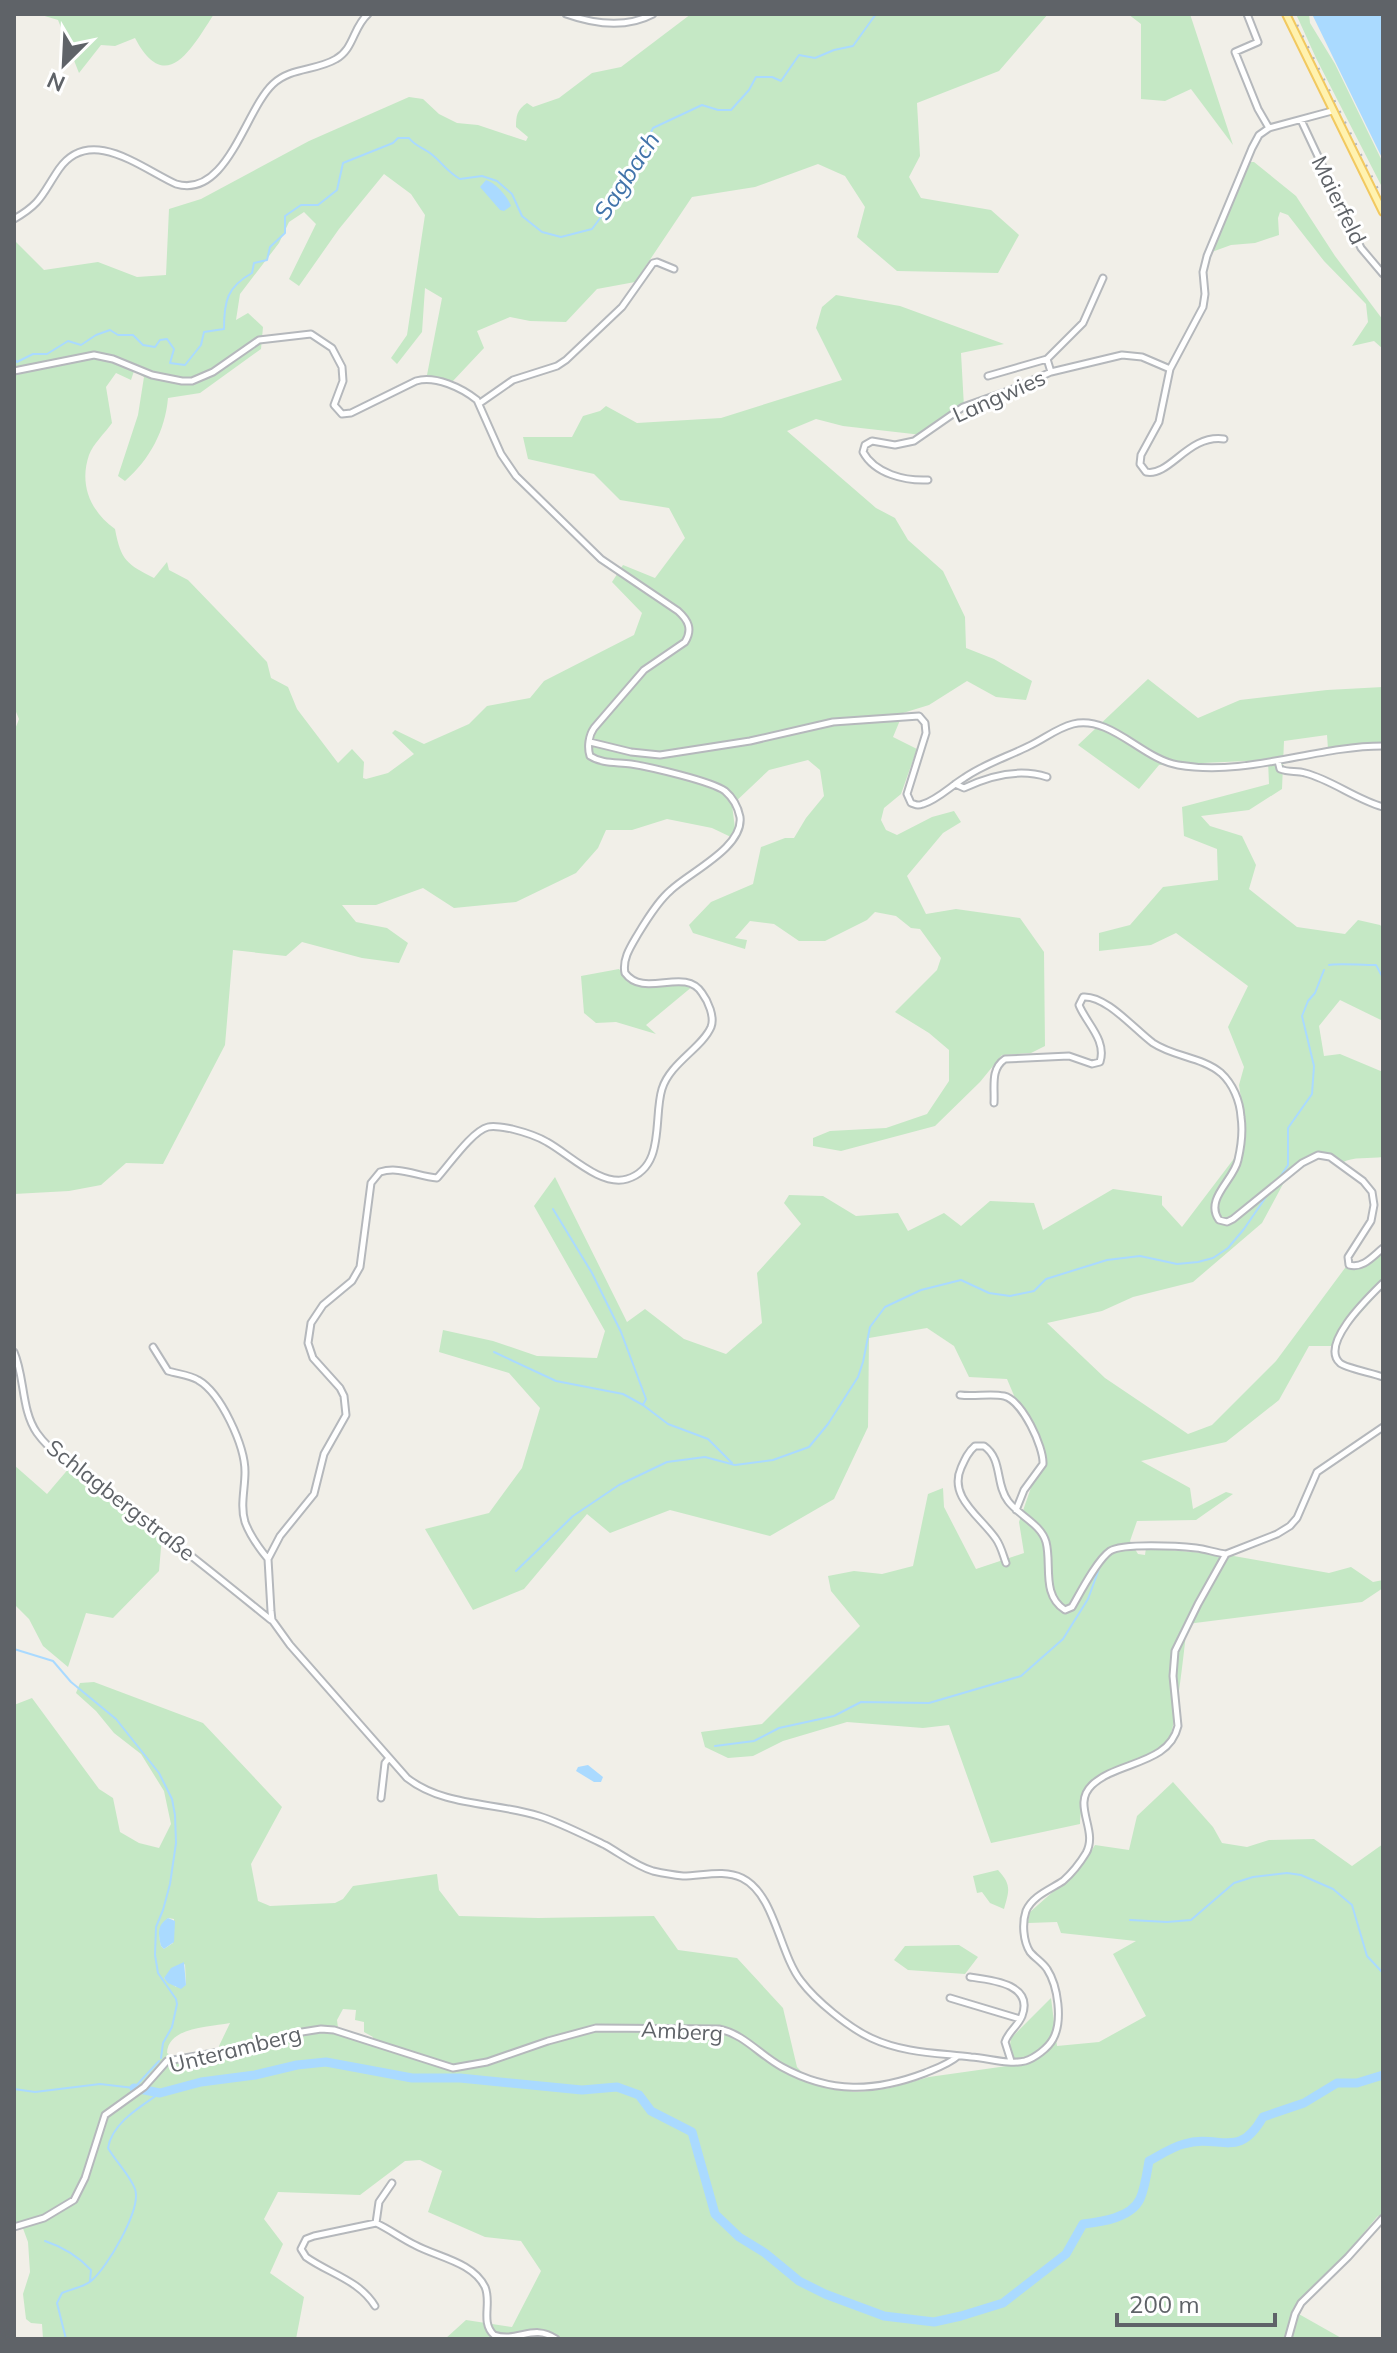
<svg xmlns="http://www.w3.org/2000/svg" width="1397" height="2353" font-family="Mulish,sans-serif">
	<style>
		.green { fill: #c5e8c5; fill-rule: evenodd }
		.water { fill: #aadaff }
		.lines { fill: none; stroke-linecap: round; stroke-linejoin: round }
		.stream { stroke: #aadaff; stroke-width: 2 }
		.river { stroke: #aadaff; stroke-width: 9 }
		.minor-casing { stroke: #b5b8bc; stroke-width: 9 }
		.major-casing { stroke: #f2c960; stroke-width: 10 }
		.minor { stroke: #fff; stroke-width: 5 }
		.major { stroke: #fff2af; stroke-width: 6 }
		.rail { stroke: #b6b7b8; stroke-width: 2; stroke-dasharray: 2 10; stroke-linecap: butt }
		.labels { text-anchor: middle; stroke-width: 6; stroke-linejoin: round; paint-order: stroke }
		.street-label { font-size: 22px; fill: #5f6368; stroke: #fff }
		.water-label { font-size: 24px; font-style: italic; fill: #4174aa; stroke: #fff }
	</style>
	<rect width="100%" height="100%" fill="#f1efe8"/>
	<path class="green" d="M38 14H214C192 48 166 97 135 38L115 46 101 45 79 73 58 20Z
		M691 14H1048L999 71 917 103 920 156 909 177 921 198 991 210 1019 235 998 273 897 271 857 237 865 207 845 176 818 164 755 187 692 197 635 282 597 289 566 322 530 321 510 317 477 331 484 348 452 382 427 375 442 298 425 288 422 332 397 364 391 358 407 335 425 215 411 194 384 174 339 229 299 286 289 279 316 224 304 212 289 222 279 243 240 294 236 320 248 313 263 327 261 349 200 393 168 398C165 431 150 459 125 481L118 476 138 415 144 377 134 371 131 380 116 373 106 387 112 423C105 433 93 444 89 455 79 484 90 511 115 529 121 561 127 564 154 578L167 562 169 570 188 580 267 662 271 678 288 687 297 709 338 763 352 749 364 762 363 778 366 779 388 773 414 754 392 733 395 730 424 744 469 724 487 706 530 698 544 681 634 635 642 613 612 582 623 565 655 578 685 538 669 508 620 500 594 474 528 459 523 437H572L583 416 600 411 606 406 637 423 721 418 842 380 816 328 822 307 836 295 900 306 1004 344 961 353 964 407 922 435 843 426 816 419 787 431 876 508 895 518 908 540 943 571 965 617 966 648 994 659 1032 681 1026 700 996 697 967 681 929 705 903 713 893 737 917 749 901 794 884 808 881 820 886 830 897 835 932 817 954 811 961 822 943 833 907 876 926 914 956 909 1020 918 1044 952 1045 1046 1031 1053 1002 1055 980 1082 935 1126 841 1151 813 1146V1138L830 1131 886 1128 927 1114 949 1081V1050L929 1033 895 1012 937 970 941 958 920 929 911 928 896 916 875 912 867 920 825 941H799L774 924 750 921 735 938 747 940 745 949 693 933 689 925 711 902 753 884 761 847 785 838H794L806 818 824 796 820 770 808 760 769 770 732 805 735 828 733 838 712 828 667 819 632 830H606L598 848 576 873 516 902 454 908 423 888 376 905H342L356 922 387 928 408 943 399 963 362 958 302 942 286 956 233 950 225 1045 163 1164 126 1163 101 1185 69 1191 14 1194V732L19 719 14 707V240L44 270 98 262 137 277 166 275 169 209 201 199 309 141 409 97 423 99 439 114 457 123 478 125 526 141 528 137 516 127C516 115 517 110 527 103L533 107 559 98 592 73 621 67Z
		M1128 14H1190L1233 145 1191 89 1165 101 1141 99V24Z
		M1296 14H1309L1310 23 1335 64 1383 163V189L1316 58Z
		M1250 162H1254L1296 196 1335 256 1383 320V349L1374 341 1352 346 1368 322 1366 304 1324 261 1288 215 1280 212 1278 218 1279 235 1255 243 1231 245 1209 253Z
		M1148 679 1198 718 1240 700 1327 690 1383 687V745L1328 749 1327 735 1284 741 1282 789 1249 810 1201 816 1210 826 1242 836 1256 865 1249 889 1297 927 1345 934 1358 920 1380 925 1383 928V1021L1340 1000 1319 1026 1324 1056 1340 1054 1383 1072V1157C1370 1159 1352 1156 1342 1163L1333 1156 1320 1153 1313 1154 1290 1171 1262 1223 1193 1282 1133 1297 1102 1311 1047 1323 1105 1378 1188 1434 1212 1425 1276 1361 1345 1268 1361 1269 1383 1251V1288L1331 1346H1309L1279 1400 1226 1442 1141 1461 1190 1488 1193 1509 1226 1492 1233 1494 1196 1520 1137 1521 1130 1541 1138 1554 1145 1555 1146 1548 1228 1555 1329 1573 1351 1567 1373 1582 1383 1580V1588L1362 1602 1187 1624C1185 1644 1176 1728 1169 1739 1138 1782 1083 1747 1080 1824L991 1843 949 1725 923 1728 847 1722 783 1741 753 1756 728 1758 705 1747 701 1732 762 1724 860 1626 831 1591 828 1576 854 1571 882 1574 913 1566 928 1494 943 1488 944 1507 976 1569 1024 1553 1019 1522 1041 1459 1007 1379 969 1377 954 1346 927 1328 869 1338 868 1427 834 1499 770 1536 670 1510 610 1533 587 1514 524 1589 473 1610 425 1529 489 1513 522 1468 540 1408 509 1373 439 1352 443 1330 493 1341 537 1356 597 1358 605 1331 534 1206 555 1177 627 1322 645 1309 684 1339 726 1354 762 1323 757 1273 801 1224 784 1203 789 1195 823 1196 856 1216 898 1213 908 1231 944 1213 961 1226 990 1201 1034 1203 1043 1230 1113 1189 1162 1196V1205L1182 1227 1242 1148 1244 1118 1239 1085 1244 1067 1228 1027 1248 986 1176 933 1151 945 1099 951V933L1130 925 1163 887 1218 880 1217 849 1184 836 1182 807 1269 784 1268 760 1159 765 1139 789 1078 745Z
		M619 969C622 972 623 977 627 980 640 992 675 981 693 986L646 1025 656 1034 616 1022 596 1023 584 1013 581 976Z
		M14 1465 47 1494 70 1467 162 1536 159 1571 113 1618 86 1613 68 1667 43 1646 29 1619 14 1604Z
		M94 1682 203 1723 282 1807 251 1864 258 1901 270 1906 335 1903 343 1899 353 1886 437 1874 439 1890 459 1916 538 1918 654 1916 678 1950 737 1958 783 2008 797 2067 812 2083 854 2092 869 2091 890 2088 929 2077 1007 2066 1011 2038 1051 1998 1057 2046 1099 2042 1146 2016 1113 1954 1136 1941 1061 1933 1057 1922 1028 1923 1030 1912 1081 1867 1095 1845 1129 1850 1137 1816 1173 1782 1213 1827 1222 1843 1247 1847 1269 1840 1314 1839 1352 1866 1383 1844V2213L1377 2217 1297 2313 1343 2339H445L466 2320 512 2327 541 2271 521 2241 485 2237 428 2212 442 2171 420 2160 405 2161 360 2195 278 2192 264 2219 283 2244 270 2273 304 2297 296 2339H43L42 2324 31 2323 26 2319 23 2294 30 2272 28 2242 21 2223 14 2227V1705L32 1698 99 1789 113 1798 120 1832 139 1843 159 1848 171 1824 164 1791 141 1754 114 1733 96 1711 76 1693 80 1683ZM168 1918 174 1919 173 1943 164 1949 161 1946C158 1932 158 1928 168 1918ZM185 1964 186 1985 176 1987 164 1978ZM343 2009 356 2010 355 2020 364 2022V2032L373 2037 372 2040 359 2034 338 2028 337 2020ZM230 2023 219 2046 220 2049 175 2058 167 2053C168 2027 209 2027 230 2023Z
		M998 1870C1012 1885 1009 1891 1004 1909L990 1903 982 1892 977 1893 973 1876Z
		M959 1945 978 1957 965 1974 908 1970 894 1960 905 1946Z"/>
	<path class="water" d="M1312 14H1383V160Z
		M486 180C496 183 508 197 511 206L504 211 500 210 480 187Z
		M588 1765 603 1777 601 1782H594L576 1771 578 1767Z
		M168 1918 175 1921 174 1942 164 1949 161 1946C158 1934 157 1925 168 1918Z
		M184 1962 186 1985 181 1989 168 1983 164 1978 171 1968Z"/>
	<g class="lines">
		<path class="stream" d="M14 359 17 362 33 354H47L68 341 81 345 96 335 110 330 118 335H133L143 345 155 347 160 340 167 339 174 349 170 363 185 365 201 345 204 332 224 329C224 301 227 287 252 273L254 263 267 260 270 247 285 233V216L301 205H318L337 190 343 163 393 143 398 138H409C415 146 422 147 430 153 441 161 446 171 460 179L482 176 497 181 512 194 522 216 542 232 561 237 592 229 610 205 622 177 638 159 653 128 702 105 718 110H731L749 90 756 77H772L781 81 799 55 815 58 834 50 853 46 876 14
			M1329 965C1334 963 1367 965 1376 965L1383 978
			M1278 1180 1288 1165V1128L1312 1094 1314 1066 1302 1016 1308 1001 1315 993 1324 970
			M553 1209 592 1273 621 1332 646 1399 643 1405
			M494 1352 556 1381 623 1394 643 1405 668 1424 708 1439 732 1463
			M516 1571 573 1516 619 1485 667 1462 705 1457 735 1465 773 1460 809 1447 828 1424 858 1377 863 1362 870 1327 885 1307 921 1290 961 1280 989 1293 1010 1296 1034 1291 1046 1279 1107 1260 1140 1256 1177 1264 1198 1262 1213 1258 1228 1248 1244 1229 1270 1191
			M14 1649 53 1661 71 1682 116 1719 159 1773 172 1799 175 1815 176 1843 170 1884 163 1910 156 1927 155 1955 158 1973 176 1999 177 2004 172 2027 163 2043 161 2058
			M715 1746 754 1741 779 1728 834 1716 861 1702 929 1703 1021 1676 1063 1639 1088 1599 1100 1566
			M1130 1920 1167 1922 1191 1920 1234 1883 1253 1877 1287 1873 1301 1875 1333 1889 1352 1905 1367 1956 1383 1973
			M14 2089 35 2092 100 2084 134 2088 159 2061
			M45 2241C63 2247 77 2255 91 2270L90 2281
			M66 2339 57 2303 62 2293C71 2289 84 2287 91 2281 107 2268 142 2209 135 2189 130 2175 116 2162 108 2148 112 2123 140 2107 160 2093"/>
		<path class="river" d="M134 2088 160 2093 201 2082 255 2075 297 2065 326 2062 412 2078H460L582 2090 617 2087 639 2095 651 2111 692 2132 715 2214 739 2237 765 2253 799 2281 825 2294 884 2316 934 2322 961 2316 1003 2303 1066 2254 1083 2224C1101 2222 1131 2218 1140 2199 1145 2188 1147 2173 1149 2161 1160 2155 1172 2147 1184 2144 1220 2133 1238 2161 1263 2117L1304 2103 1337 2083H1357L1383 2075"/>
		<defs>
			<path id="minor" d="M566 14C594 24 625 29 653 14
				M1301 120 1361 248 1383 274
				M1269 128 1332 111
				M14 219C42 203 42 194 59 169 90 125 141 168 176 184 227 199 245 110 273 84 291 67 316 71 336 59 354 49 353 27 368 14
				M14 371 94 355 113 359 152 375 182 381H192L213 372 259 340 311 334 332 348 342 367 343 381 334 405 342 414 351 413 416 381C435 375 462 388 477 400L501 454 516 476 601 559 678 611C688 620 693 629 685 642L644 670 594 728C589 735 587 747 590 756 602 764 617 762 631 764 650 767 711 781 725 791 732 797 738 807 740 817 744 847 690 872 671 890 658 901 647 919 638 934 631 946 622 959 625 973 644 999 685 966 702 993 708 1001 715 1017 711 1027 702 1048 670 1063 662 1089 653 1118 666 1167 627 1179 601 1187 569 1154 547 1142 537 1136 524 1132 512 1129 506 1128 495 1125 488 1127 472 1131 449 1165 437 1178 417 1176 399 1166 380 1172L371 1183 360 1267 352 1281 323 1305 311 1323 308 1343 313 1358 340 1388 344 1396 346 1415 324 1454 314 1494 280 1536 268 1559 271 1611 272 1620 290 1645 407 1778C444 1807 495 1802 539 1816 561 1823 584 1835 605 1845 621 1854 636 1866 653 1871 662 1873 673 1875 683 1876 702 1876 724 1869 742 1878 775 1894 779 1953 801 1981 816 2001 848 2027 871 2038 903 2053 937 2053 971 2057 988 2058 1009 2065 1025 2061 1035 2058 1048 2048 1053 2039 1063 2021 1058 1986 1047 1969 1042 1962 1035 1958 1030 1952 1023 1941 1022 1923 1026 1911 1032 1896 1051 1889 1063 1881 1072 1873 1080 1863 1086 1853 1099 1830 1071 1805 1092 1785 1117 1761 1169 1765 1178 1726L1173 1676 1175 1651 1198 1604 1226 1554 1277 1534 1290 1526 1297 1518 1317 1472 1383 1427
				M1051 372 1047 359 1083 323 1103 278
				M988 376 1047 359
				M480 403 513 380 557 366 566 360 622 307 653 263 657 262 674 269
				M1224 439C1188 434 1170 477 1146 472L1140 464 1141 455 1159 422 1170 369 1203 307 1205 294 1203 272 1207 256 1252 148 1259 135 1269 128 1258 109 1235 52 1258 42 1247 14
				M928 480C905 481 875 474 863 452L865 445 872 441 895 445 914 441 963 407 1008 391 1051 372 1122 355 1142 357 1170 369
				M590 742 631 752 660 755 750 741 833 722 919 716 925 723 926 733 907 794 911 803C917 805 917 806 923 804 937 800 951 786 964 778 984 764 1007 757 1029 746 1044 739 1057 728 1073 724 1111 715 1142 759 1178 765 1248 777 1314 746 1383 746
				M1278 761 1280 769C1289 773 1297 770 1305 773 1332 780 1355 799 1383 807
				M955 784 964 788C989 776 1019 768 1047 777
				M994 1103C995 1087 990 1069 1005 1059L1069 1056 1092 1064 1100 1062C1107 1040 1086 1023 1079 1005L1083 997C1106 995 1135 1030 1153 1043 1174 1057 1202 1057 1221 1073 1233 1084 1240 1101 1241 1117 1243 1130 1241 1147 1238 1160 1234 1180 1204 1199 1219 1220L1227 1222 1233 1219 1302 1163 1318 1155 1330 1157 1363 1181 1372 1192 1374 1205 1371 1221 1348 1257 1349 1265C1363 1269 1373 1256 1383 1248
				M1383 1283C1370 1296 1319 1344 1340 1363 1345 1368 1373 1373 1383 1377
				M153 1347 168 1371C178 1374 190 1375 198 1380 221 1393 245 1446 245 1472 245 1489 240 1506 245 1522 250 1536 259 1548 268 1559
				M14 1352C25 1377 21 1410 37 1433 55 1459 102 1487 127 1506 176 1543 224 1582 271 1620
				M960 1395C975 1397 990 1393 1004 1396 1022 1400 1044 1447 1043 1464L1024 1490 1016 1510
				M1006 1563C1003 1555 1001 1546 996 1539 981 1517 948 1497 961 1468 965 1459 968 1452 975 1446H984C1003 1459 995 1484 1008 1501 1018 1515 1041 1524 1046 1542 1052 1564 1041 1595 1065 1610L1072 1607C1080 1593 1097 1560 1110 1551 1122 1543 1179 1546 1196 1548 1206 1549 1216 1553 1226 1554
				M381 1798 385 1763 389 1758
				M970 1977C992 1980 1034 1984 1022 2016 1018 2026 1008 2032 1005 2042L1011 2061
				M950 1998 1020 2019
				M376 2223 379 2202 392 2183
				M14 2227 44 2218 74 2200 85 2178 105 2115 144 2087 167 2061 243 2048 302 2032 321 2029 334 2030 453 2068 487 2062 548 2041 596 2028 719 2029C744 2034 761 2056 782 2067 831 2094 875 2092 925 2073 937 2068 949 2064 958 2056
				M375 2306C359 2280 330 2274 306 2257L301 2249 306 2239 314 2236 376 2223C389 2229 401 2238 415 2245 437 2257 473 2262 485 2287 492 2303 480 2322 494 2335 518 2343 533 2323 556 2339
				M1288 2339 1295 2314 1301 2303 1348 2257 1383 2218"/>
			<path id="major" d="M1286 14 1383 212"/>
		</defs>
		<use href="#minor" class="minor-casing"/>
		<use href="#major" class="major-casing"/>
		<use href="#minor" class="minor"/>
		<use href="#major" class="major"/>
		<path class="rail" d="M1292 14 1383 199"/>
	</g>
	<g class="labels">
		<g class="street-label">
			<text transform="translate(1339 200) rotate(64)" y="8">Maierfeld</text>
			<text transform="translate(999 396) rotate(-24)" y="8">Langwies</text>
			<text transform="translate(121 1500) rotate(38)" y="8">Schlagbergstraße</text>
			<text transform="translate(682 2031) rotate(3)" y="8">Amberg</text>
			<text transform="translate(235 2049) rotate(-14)" y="8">Unteramberg</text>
		</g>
		<g class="water-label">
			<text transform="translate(627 176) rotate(-57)" y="8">Sagbach</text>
		</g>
	</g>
	<rect width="1397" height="2353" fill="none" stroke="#5f6368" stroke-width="32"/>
	<g transform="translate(64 64) rotate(204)" stroke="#ffffff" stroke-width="6" paint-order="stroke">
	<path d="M0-6L14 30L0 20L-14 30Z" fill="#5f6368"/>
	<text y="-12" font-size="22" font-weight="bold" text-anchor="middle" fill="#5f6368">N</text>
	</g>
	<path d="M1117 2313v12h158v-12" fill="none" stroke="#5f6368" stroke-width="4"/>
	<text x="1129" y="2313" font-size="24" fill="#5f6368" stroke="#ffffff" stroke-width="6" paint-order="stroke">200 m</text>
</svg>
